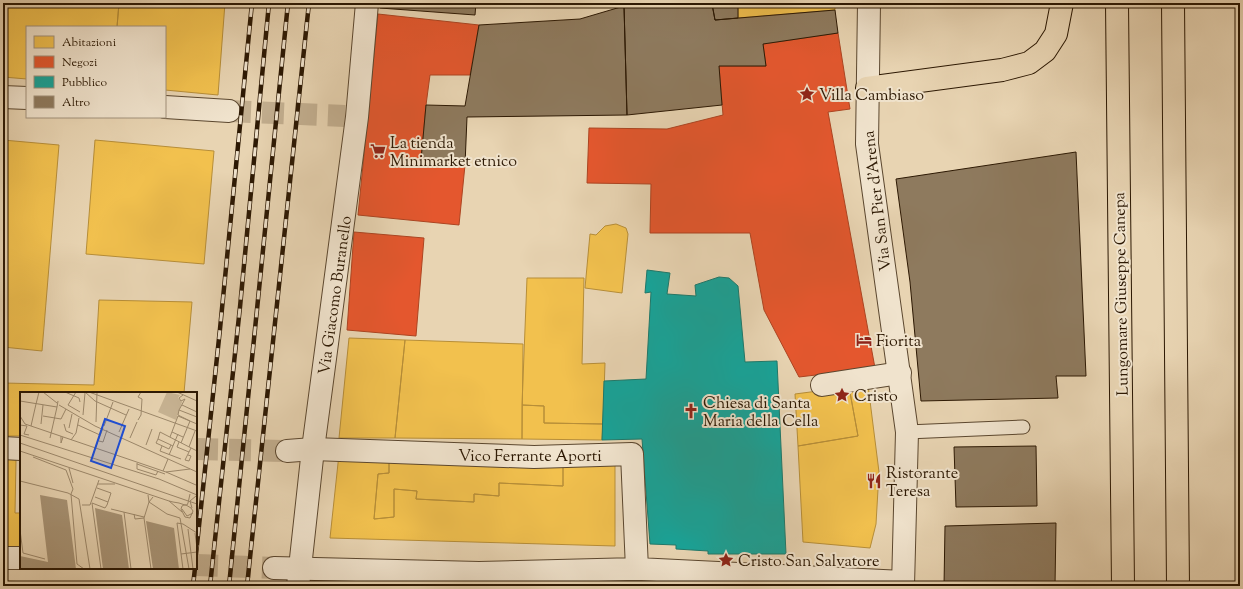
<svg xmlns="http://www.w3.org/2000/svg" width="1243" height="589" font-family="'Sorts Mill Goudy',serif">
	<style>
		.homes { fill: #f2c14e; stroke: #b78e38 }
		.shops { fill: #e4572e; stroke: #ad4421 }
		.public { fill: #17a398; stroke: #1d796b }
		.building { fill: #8e7a5e; stroke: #2c1803 }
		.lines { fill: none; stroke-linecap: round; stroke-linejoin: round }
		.minor-tunnel { stroke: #c2ae8f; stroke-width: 22; stroke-dasharray: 22 11; stroke-linecap: butt }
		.service-casing { stroke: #5b472f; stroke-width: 15 }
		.minor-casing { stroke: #5b472f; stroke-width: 24 }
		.tertiary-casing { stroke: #5b472f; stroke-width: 24 }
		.trunk-casing { stroke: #2c1803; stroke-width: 24 }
		.service { stroke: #f0e3cd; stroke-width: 13 }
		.minor { stroke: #f0e3cd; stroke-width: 22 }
		.tertiary { stroke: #f0e3cd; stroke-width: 22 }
		.trunk { stroke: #e8d4b2; stroke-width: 22 }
		.rail-casing { stroke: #2c1803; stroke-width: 4.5 }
		.rail { stroke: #f0e3cd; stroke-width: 3; stroke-dasharray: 9; stroke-linecap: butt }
		.labels { text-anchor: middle; stroke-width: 4; stroke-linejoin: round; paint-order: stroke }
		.poi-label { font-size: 16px; fill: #2c1803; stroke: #f0e3cd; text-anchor: start }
		.street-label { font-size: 16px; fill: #2c1803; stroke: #f0e3cd }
		.inset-road { fill: none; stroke: #9d896c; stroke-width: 1 }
		.view { fill: #1d4ed8; fill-opacity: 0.15; stroke: #1d4ed8; stroke-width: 2 }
		.inset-edge { fill: none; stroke: #2c1803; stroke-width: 2 }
	</style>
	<rect width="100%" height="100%" fill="#e8d4b2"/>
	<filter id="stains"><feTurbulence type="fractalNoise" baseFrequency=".005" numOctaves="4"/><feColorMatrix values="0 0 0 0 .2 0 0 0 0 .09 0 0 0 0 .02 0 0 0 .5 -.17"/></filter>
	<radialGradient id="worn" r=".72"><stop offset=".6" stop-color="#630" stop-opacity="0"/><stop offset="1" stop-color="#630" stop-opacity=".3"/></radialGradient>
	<path class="homes" d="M3 3H119L117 27H27V79L3 77Z
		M119 3H225L218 95 165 90V27H117Z
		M738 3H835V10L738 18Z
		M3 140 59 145 42 351 3 347Z
		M95 140 214 151 204 264 86 254Z
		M616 224 626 228 628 234 622 293 585 288 590 234 596 235 605 226Z
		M527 278H584L582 364 605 363 603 424 544 423V406L522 405Z
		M99 300 192 302 184 393H21V436H3V383L94 385Z
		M349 338 405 340 395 438H339Z
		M405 340 523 344 522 439 395 438Z
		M868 385 879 472 876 524 870 548 803 542 798 446 858 436 849 387Z
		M849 387 858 436 798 446 795 394Z
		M522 405 544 406V423L603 424 602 440 522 439Z
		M339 454 389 455V473L378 474 374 519 394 517V489L417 491 416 499 474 502V494L499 496V483L563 486V462L615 465V546L330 538Z
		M389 455 563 462V486L499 483V496L474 494V502L416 499 417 491 394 489V517L374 519 378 474 389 473Z
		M3 459 16 460 15 513H21V547H3Z
		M3 581 113 585 157 586H3Z"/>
	<path class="shops" d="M378 14 479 25 470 75H430L426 105 421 160 465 165 459 225 358 215Z
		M838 33 850 109 828 112 875 368 799 377 764 310 750 233H650L651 184 587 183 589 128 667 129 723 115 719 66H766L763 44Z
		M354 232 424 238 416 336 347 330Z"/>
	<path class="public" d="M647 270 670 273 667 294 696 296 695 285 719 277 729 278 738 286 745 362 777 361 786 554H708V551L676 549V545L650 544 642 439 602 440 604 381 646 379 651 292 645 293Z"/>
	<path class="building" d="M380 3H476L475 15 380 8Z
		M570 3H624V6Z
		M624 3H738V18L715 20 712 4 624 6Z
		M712 4 715 20 835 10 838 33 763 44 766 66H719L722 105 627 115 624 6Z
		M624 6 627 115 467 117 465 165 421 160 426 105 465 106 479 25 580 19Z
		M1076 152 1086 376H1056L1058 398 921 401 910 282 896 179Z
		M1036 446 1037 506 956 507 954 447Z
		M1056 523 1055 586H944L945 526Z"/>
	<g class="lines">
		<path class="minor-tunnel" d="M229 111 345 116
			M196 449 287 451
			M196 565 274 568"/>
		<defs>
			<path id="service" d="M907 432 1023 427"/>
			<path id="minor" d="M3 97 27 98
				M165 107 229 111
				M822 385 900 373
				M3 448 21 449
				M287 451 313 449 534 457 632 454 637 569
				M3 558H21
				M274 568 479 573 637 569 903 582"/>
			<path id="tertiary" d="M869 3 867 144 907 432 903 586
				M298 586 313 449 357 117 367 3"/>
			<path id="trunk" d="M1117 3 1123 586
				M1173 3 1178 586
				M867 88 1002 70 1029 63 1045 51 1056 34 1062 3"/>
		</defs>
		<use href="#service" class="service-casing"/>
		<use href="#minor" class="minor-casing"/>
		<use href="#tertiary" class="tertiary-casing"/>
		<use href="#trunk" class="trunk-casing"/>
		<use href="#service" class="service"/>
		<use href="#minor" class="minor"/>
		<use href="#tertiary" class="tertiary"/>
		<use href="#trunk" class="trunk"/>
		<defs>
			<path id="rail" d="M196 554 220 329 252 3
				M193 586 195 568
				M210 586 240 307 269 3
				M229 586 288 3
				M247 586 309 3"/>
		</defs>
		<use href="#rail" class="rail-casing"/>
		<use href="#rail" class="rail"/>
	</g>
	<defs>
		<symbol id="sight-bare" viewBox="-9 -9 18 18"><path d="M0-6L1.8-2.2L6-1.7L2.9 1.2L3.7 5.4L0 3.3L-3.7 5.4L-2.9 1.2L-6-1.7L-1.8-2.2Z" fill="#8f2418" stroke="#f0e3cd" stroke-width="2.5" paint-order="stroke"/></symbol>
		<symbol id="supermarket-bare" viewBox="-9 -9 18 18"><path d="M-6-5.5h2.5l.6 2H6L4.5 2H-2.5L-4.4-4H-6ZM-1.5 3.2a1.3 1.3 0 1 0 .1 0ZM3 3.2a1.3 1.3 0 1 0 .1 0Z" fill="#8f2418" stroke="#f0e3cd" stroke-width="2.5" paint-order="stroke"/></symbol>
		<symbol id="hotel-bare" viewBox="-9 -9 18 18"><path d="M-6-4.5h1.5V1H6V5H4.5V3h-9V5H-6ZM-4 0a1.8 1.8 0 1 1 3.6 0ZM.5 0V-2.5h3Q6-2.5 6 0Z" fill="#8f2418" stroke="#f0e3cd" stroke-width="2.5" paint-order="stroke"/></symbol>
		<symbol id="church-bare" viewBox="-9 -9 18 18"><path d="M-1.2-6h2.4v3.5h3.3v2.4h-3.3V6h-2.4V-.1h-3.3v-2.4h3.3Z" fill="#8f2418" stroke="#f0e3cd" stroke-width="2.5" paint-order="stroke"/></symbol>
		<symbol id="restaurant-bare" viewBox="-9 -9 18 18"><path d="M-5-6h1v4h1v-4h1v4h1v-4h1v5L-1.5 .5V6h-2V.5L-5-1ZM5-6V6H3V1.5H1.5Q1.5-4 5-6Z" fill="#8f2418" stroke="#f0e3cd" stroke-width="2.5" paint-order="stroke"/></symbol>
	</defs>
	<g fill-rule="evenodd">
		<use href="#sight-bare" x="796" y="83" width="22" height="22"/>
		<use href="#supermarket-bare" x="367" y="140" width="22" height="22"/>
		<use href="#hotel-bare" x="853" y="329" width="22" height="22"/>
		<use href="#sight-bare" x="831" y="384" width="22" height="22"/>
		<use href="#church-bare" x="680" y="400" width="22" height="22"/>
		<use href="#restaurant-bare" x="863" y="470" width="22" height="22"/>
		<use href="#sight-bare" x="715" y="549" width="22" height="22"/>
	</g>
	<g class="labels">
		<g class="poi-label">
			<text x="819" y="100">Villa Cambiaso</text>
			<text x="390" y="148">La tienda<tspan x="390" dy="18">Minimarket etnico</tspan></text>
			<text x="876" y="346">Fiorita</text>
			<text x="854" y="401">Cristo</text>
			<text x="703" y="408">Chiesa di Santa<tspan x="703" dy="18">Maria della Cella</tspan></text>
			<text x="886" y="478">Ristorante<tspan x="886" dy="18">Teresa</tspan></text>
			<text x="738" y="566">Cristo San Salvatore</text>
		</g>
		<g class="street-label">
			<text transform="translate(876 201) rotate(-97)" y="6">Via San Pier d'Arena</text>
			<text transform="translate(1120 294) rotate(-91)" y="6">Lungomare Giuseppe Canepa</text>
			<text transform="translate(334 295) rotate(-82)" y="6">Via Giacomo Buranello</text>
			<text x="530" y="461">Vico Ferrante Aporti</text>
		</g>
	</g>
	<g transform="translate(20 392)">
		<rect width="177" height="177" fill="#e8d4b2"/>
		<path d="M147 0 160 3 158 6 162 10 156 28 138 20Z" fill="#c8b494"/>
		<path d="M20 103 47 108 56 177H0V164L28 170ZM75 116 102 123 109 177H83ZM126 129 154 136 159 177H133Z" fill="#a89476"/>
		<path class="inset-road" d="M23 0 37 11M45 0 59 6 60 10M56 0 48 13 60 20M65 0 75 9 106 23M69 0 177 39M157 0 177 9M0 9 37 15 38 9M16 12 19 0M39 13 75 34 177 80M162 13 177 20M159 18 165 7 161 9 159 6 163 3M63 23 65 1M0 24 5 32 11 34M23 24 41 27 46 17M118 28 121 23 122 7 118 5 121 0M170 29 158 23 159 18 177 25M76 30 77 0M21 32 23 13M44 32 46 39 53 42M0 33 7 34 4 42 9 43M58 33 80 43M11 34 146 80 170 77M11 34 16 12M84 34 93 10M49 36 52 22M99 40 109 17M152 40 163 45M0 43 139 87 177 103M41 44V51L43 45M150 45 158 24 177 32M30 46 37 15M110 46 117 30M138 47 140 40 177 59M51 48 56 41 59 26M79 49 83 50 87 38M159 50 157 55 169 60M0 51 177 112M161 51 170 29M126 53 132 37M151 53 149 57 136 51 138 47 151 53 153 54M142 54 140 59 161 67M169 55 175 39M75 57 83 36M0 59 149 109M149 63 158 42M168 63 171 64 169 69 165 68 171 56M13 65 46 78 53 97 51 102M117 71V77L136 83 138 79M117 72 145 82M49 76 53 91M143 79 148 67M146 80 176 93M0 89 48 101 59 107 70 177M78 92H95M51 102 57 172 64 177M128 103 129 110 133 105M75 105 88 110M72 111 81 177M72 111 85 116 87 113 91 101 77 96M62 113H70L79 88M172 116 170 109 176 104M91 117 124 125M162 117 167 124 173 121M104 120 111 177M162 120 149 109 153 110 159 111 165 113H166L171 116 173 119 170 126 165 125 161 117 162 114 164 113H167L168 111 170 102M114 122 115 127 124 126M168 137 173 177M0 138 3 161 25 167M175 141 177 156M161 162 177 160M131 177 124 126 129 110 147 122 160 126 169 177M163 177 157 131 163 132 177 141"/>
		<path class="view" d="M85 27 105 34 91 76 71 69Z"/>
		<rect width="177" height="177" class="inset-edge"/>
	</g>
	<rect width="1243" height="589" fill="none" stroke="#e8d4b2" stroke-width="16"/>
	<rect x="4" y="4" width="1235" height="581" fill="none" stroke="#2c1803" stroke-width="2"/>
	<rect x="8" y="8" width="1227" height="573" fill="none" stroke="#2c1803"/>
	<rect x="26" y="26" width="140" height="92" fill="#f0e3cd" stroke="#a2927c"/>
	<rect x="34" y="36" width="20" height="12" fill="#f2c14e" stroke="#a2927c"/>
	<text x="62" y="46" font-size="12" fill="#2c1803">Abitazioni</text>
	<rect x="34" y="56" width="20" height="12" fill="#e4572e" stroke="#a2927c"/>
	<text x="62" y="66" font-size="12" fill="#2c1803">Negozi</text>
	<rect x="34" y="76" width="20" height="12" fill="#17a398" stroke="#a2927c"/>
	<text x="62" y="86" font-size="12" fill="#2c1803">Pubblico</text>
	<rect x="34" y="96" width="20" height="12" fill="#8e7a5e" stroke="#a2927c"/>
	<text x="62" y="106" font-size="12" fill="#2c1803">Altro</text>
	<rect width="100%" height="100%" filter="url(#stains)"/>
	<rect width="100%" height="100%" fill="url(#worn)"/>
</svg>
